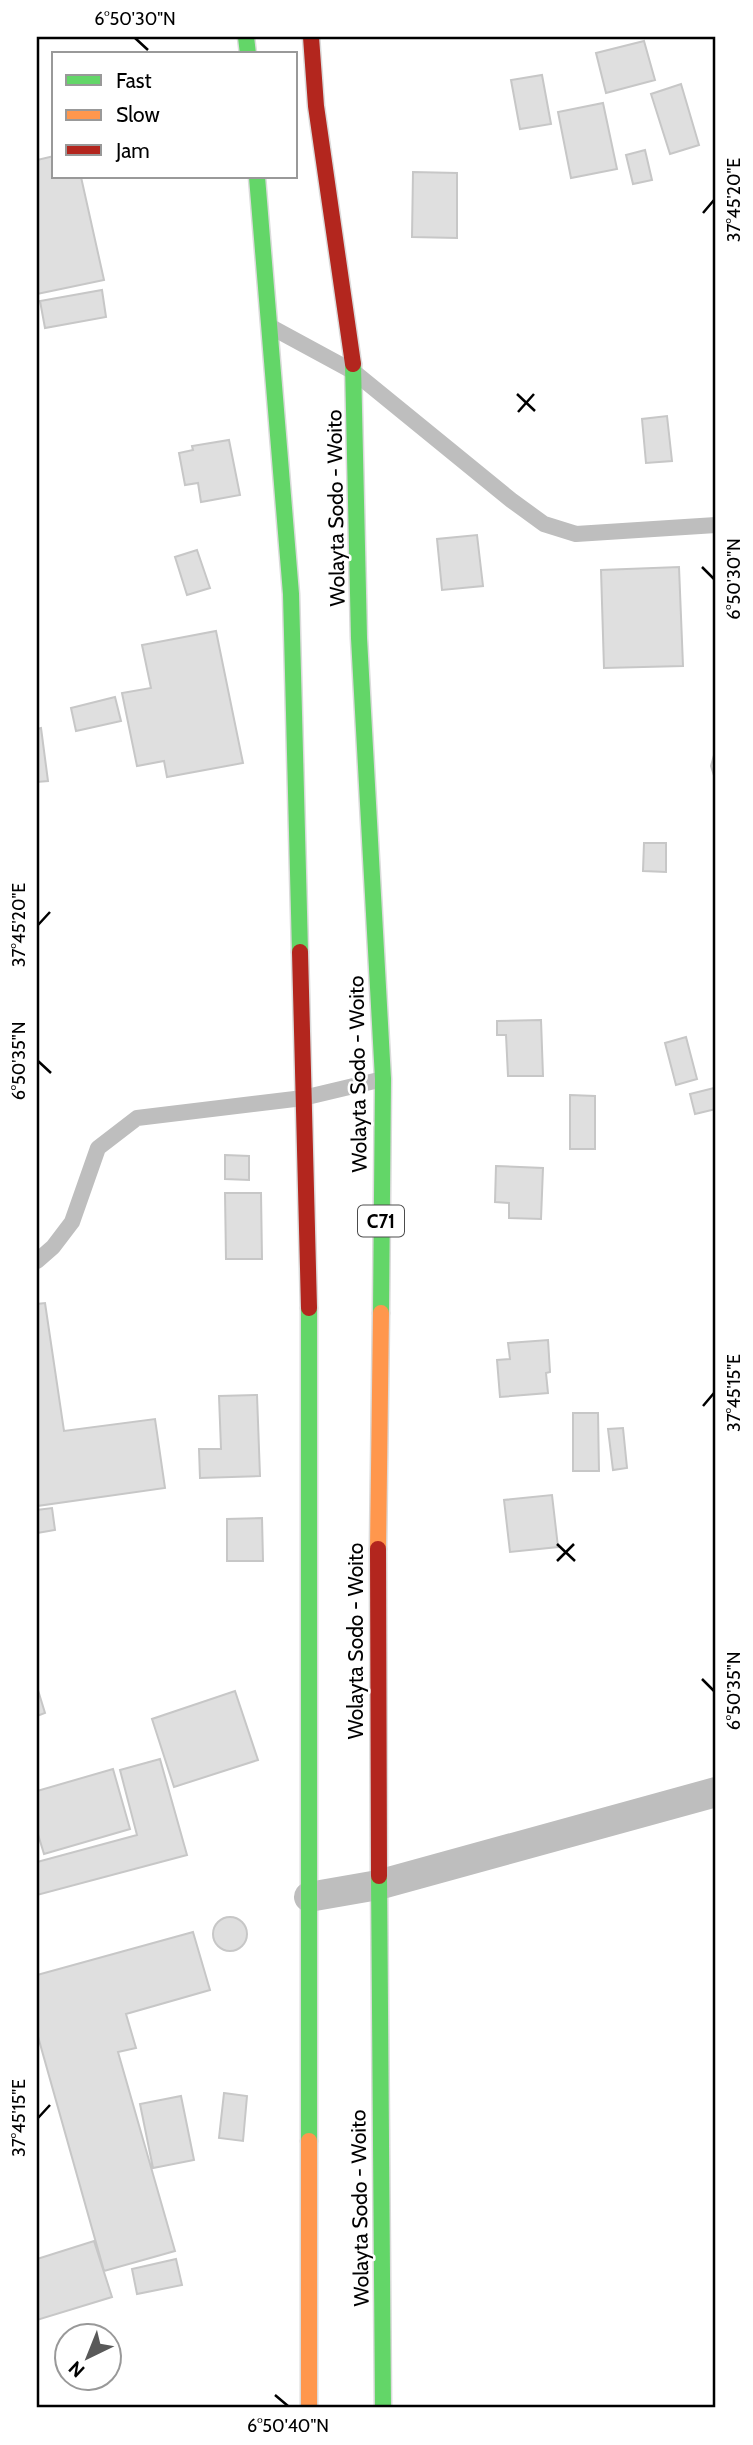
<svg xmlns="http://www.w3.org/2000/svg" width="753" height="2445" font-family="Cabin,sans-serif">
	<style>
		.building { fill: #dfdfdf; stroke: #c7c7c7; stroke-width: 2 }
		.lines { fill: none; stroke-linecap: round; stroke-linejoin: round }
		.fast-casing { stroke: #dbdbdb; stroke-width: 19 }
		.slow-casing { stroke: #dbdbdb; stroke-width: 19 }
		.jam-casing { stroke: #dbdbdb; stroke-width: 19 }
		.lane { stroke: #bebebe; stroke-width: 16 }
		.street { stroke: #bebebe; stroke-width: 30 }
		.fast { stroke: #63d668; stroke-width: 16 }
		.slow { stroke: #ff974d; stroke-width: 16 }
		.jam { stroke: #b3261e; stroke-width: 16 }
		.ticks { fill: none; stroke: #000; stroke-width: 2.5 }
		.labels { text-anchor: middle; stroke-width: 5; stroke-linejoin: round; paint-order: stroke }
		.shield { fill: #fff; stroke: #4c4c4c; stroke-width: 2 }
		.shield-label { font-size: 19px; font-weight: bold; fill: #000 }
		.street-label { font-size: 21px; fill: #000; stroke: #fff }
		.neatline { fill: none; stroke: #000; stroke-width: 2.5 }
		.ticks-label { font-size: 18px; text-anchor: middle; fill: #000 }
	</style>
	<rect width="100%" height="100%" fill="#fff"/>
	<path class="building" d="M644 41 655 80 606 93 596 53Z
		M542 75 551 124 520 129 511 80Z
		M681 84 699 145 670 154 651 94Z
		M603 103 617 169 571 178 558 112Z
		M645 150 652 180 633 184 626 155Z
		M54 156V177H81L104 280 37 294V160Z
		M413 172 457 173V238L412 237Z
		M102 290 106 317 45 328 40 301Z
		M667 416 672 461 646 463 642 419Z
		M229 440 240 495 201 502 198 483 185 485 179 453 193 450 192 446Z
		M477 535 483 586 442 590 437 539Z
		M197 550 210 588 187 595 175 557Z
		M679 567 683 666 604 668 601 570Z
		M216 631 243 763 167 777 164 761 137 766 122 693 151 688 142 645Z
		M115 697 121 721 76 731 71 708Z
		M41 728 48 781 37 782V729Z
		M716 748V782L711 766Z
		M644 843H666V872L643 871Z
		M541 1020 543 1076H508L506 1035H497V1021Z
		M686 1037 697 1079 676 1085 665 1043Z
		M714 1088 716 1109 695 1114 690 1094Z
		M570 1095 595 1096V1149H570Z
		M225 1155 249 1156V1180L225 1179Z
		M496 1166 543 1168 541 1219 509 1218V1203L495 1202Z
		M225 1193H261L262 1259H226Z
		M45 1303 64 1431 155 1419 165 1488 37 1506V1304Z
		M548 1340 550 1372 546 1373 548 1393 500 1397 497 1360 510 1359 508 1343Z
		M257 1395 260 1476 200 1478 199 1449H221L219 1396Z
		M573 1413H598L599 1471H573Z
		M623 1428 627 1468 613 1470 608 1429Z
		M552 1495 558 1547 510 1552 504 1500Z
		M52 1508 55 1530 37 1533V1510Z
		M262 1518 263 1561H227V1519Z
		M37 1687 45 1713 37 1716Z
		M235 1691 258 1760 174 1787 152 1719Z
		M160 1759 187 1855 37 1895V1862L137 1835 120 1770Z
		M113 1769 130 1829 44 1854 37 1831V1791Z
		M213 1934a17 17 0 1 1 34 0a17 17 0 1 1-34 0Z
		M193 1932 210 1990 126 2014 136 2048 118 2052 175 2251 104 2271 37 2033V1975Z
		M224 2093 247 2096 243 2141 219 2138Z
		M181 2096 194 2160 153 2168 140 2104Z
		M94 2241 112 2297 37 2320V2259Z
		M176 2259 182 2285 137 2294 132 2269Z"/>
	<g class="lines">
		<defs>
			<path id="fast" d="M246 37 248 54
				M257 177 291 594 300 952
				M353 364 359 638 383 1079 381 1313
				M309 1308V2141
				M379 1876 383 2408"/>
			<path id="slow" d="M378 1549 381 1313
				M309 2141V2408"/>
			<path id="jam" d="M311 37 316 106 353 364
				M300 952 309 1308
				M378 1549 379 1876"/>
		</defs>
		<use href="#fast" class="fast-casing"/>
		<use href="#slow" class="slow-casing"/>
		<use href="#jam" class="jam-casing"/>
		<path class="lane" d="M271 327 354 372 511 500 544 524 576 534 716 525
			M37 1261 53 1247 72 1222 98 1148 137 1118 303 1098 383 1079"/>
		<path class="street" d="M309 1897 378 1885 716 1792"/>
		<use href="#fast" class="fast"/>
		<use href="#slow" class="slow"/>
		<use href="#jam" class="jam"/>
	</g>
	<path class="ticks" d="M135 38 148 50M703 213 714 200M517 394 535 411M518 412 534 394M702 567 714 579M38 925 50 912M38 1061 51 1073M703 1406 714 1393M557 1544 575 1561M557 1561 574 1544M702 1679 714 1691M38 2118 50 2105M275 2395 288 2406"/>
	<g class="labels">
		<rect class="shield" x="358" y="1205.5" width="46" height="31" rx="5"/>
		<g class="shield-label">
			<text x="381" y="1228">C71</text>
		</g>
		<g class="street-label">
			<text transform="translate(336 508) rotate(-91)" y="7">Wolayta Sodo - Woito</text>
			<text transform="translate(358 1074) rotate(-91)" y="7">Wolayta Sodo - Woito</text>
			<text transform="translate(356 1641) rotate(-90)" y="7">Wolayta Sodo - Woito</text>
			<text transform="translate(360 2208) rotate(-91)" y="7">Wolayta Sodo - Woito</text>
		</g>
	</g>
	<rect width="753" height="2445" fill="none" stroke="#ffffff" stroke-width="77"/>
	<rect x="52" y="52" width="245" height="126" fill="#ffffff" stroke="#999999" stroke-width="2"/>
	<rect x="66" y="75" width="35" height="10" fill="#63d668" stroke="#999999" stroke-width="2"/>
	<text x="116" y="88" font-size="21" fill="#000000">Fast</text>
	<rect x="66" y="110" width="35" height="10" fill="#ff974d" stroke="#999999" stroke-width="2"/>
	<text x="116" y="122" font-size="21" fill="#000000">Slow</text>
	<rect x="66" y="145" width="35" height="10" fill="#b3261e" stroke="#999999" stroke-width="2"/>
	<text x="116" y="158" font-size="21" fill="#000000">Jam</text>
	<g transform="translate(88 2357) rotate(223)"><circle r="33" fill="#ffffff" stroke="#999999" stroke-width="2"/>
	<path d="M0-5L12 26L0 18L-12 26Z" fill="#595959"/>
	<text y="-10" font-size="19" font-weight="bold" text-anchor="middle" fill="#000000">N</text>
	</g>
	<rect x="38" y="38" width="676" height="2368" class="neatline"/>
	<g class="ticks-label">
		<text x="135" y="25">6°50'30"N</text>
		<text transform="translate(734 200) rotate(-90)" y="6">37°45'20"E</text>
		<text transform="translate(734 579) rotate(-90)" y="6">6°50'30"N</text>
		<text transform="translate(19 925) rotate(-90)" y="6">37°45'20"E</text>
		<text transform="translate(19 1061) rotate(-90)" y="6">6°50'35"N</text>
		<text transform="translate(734 1393) rotate(-90)" y="6">37°45'15"E</text>
		<text transform="translate(734 1691) rotate(-90)" y="6">6°50'35"N</text>
		<text transform="translate(19 2118) rotate(-90)" y="6">37°45'15"E</text>
		<text x="288" y="2432">6°50'40"N</text>
	</g>
</svg>
